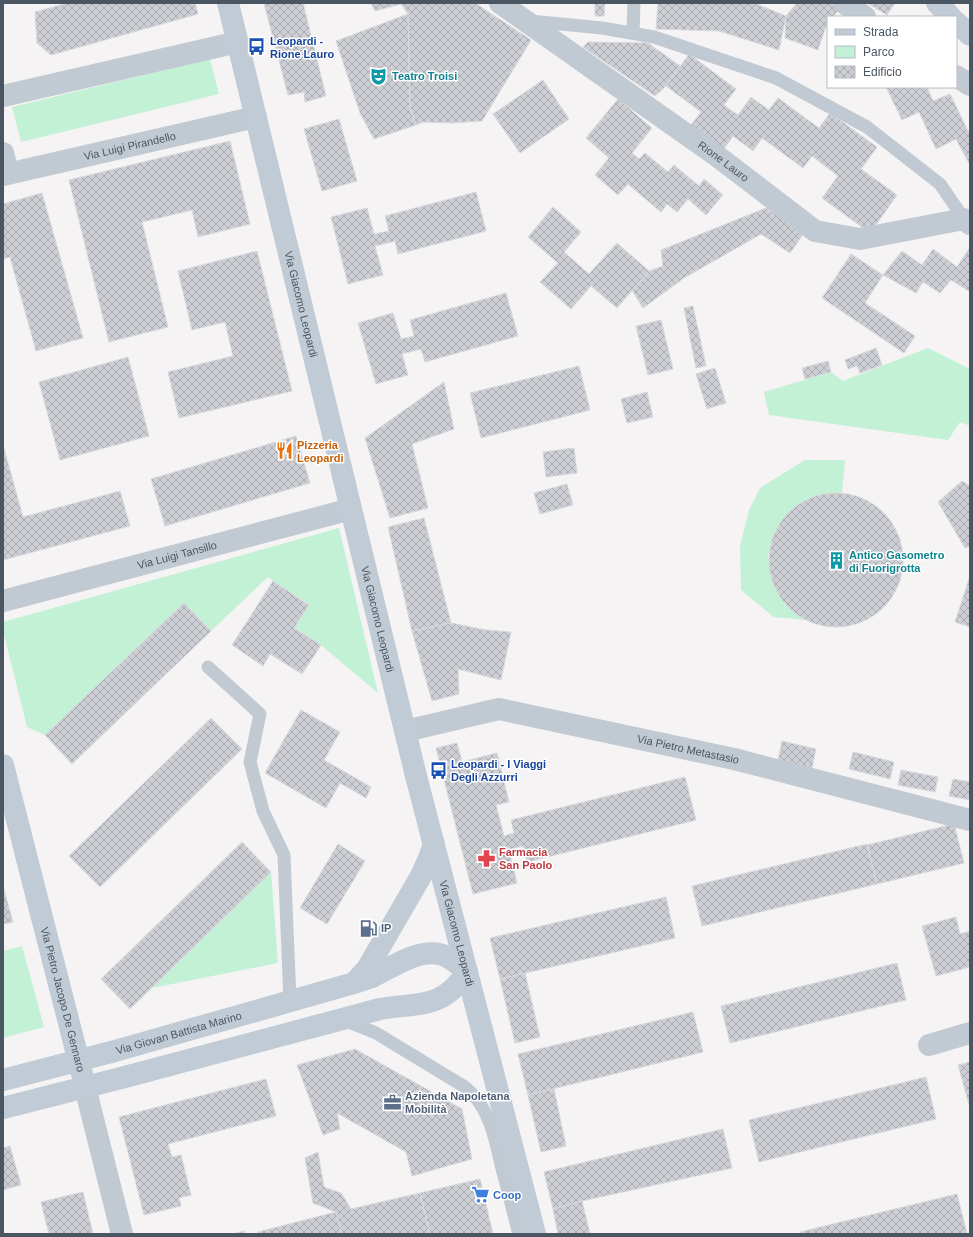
<svg xmlns="http://www.w3.org/2000/svg" width="973" height="1237" font-family="Arial,sans-serif">
	<style>
		.green { fill: #c3f1d5 }
		.building { fill: url(#building-cross-hatch); stroke: #d7d9de }
		.lines { fill: none; stroke-linecap: round; stroke-linejoin: round }
		.lane { stroke: #c1cad2; stroke-width: 13 }
		.street { stroke: #c1cad2; stroke-width: 22 }
		.secondary { stroke: #c1cbd6; stroke-width: 22 }
		.labels { text-anchor: middle; stroke-width: 3; stroke-linejoin: round; paint-order: stroke }
		.transit-label { font-size: 11px; font-weight: bold; fill: #164399; stroke: #fff; text-anchor: start }
		.culture-label { font-size: 11px; font-weight: bold; fill: #0d838f; stroke: #fff; text-anchor: start }
		.street-label { font-size: 11px; fill: #4a5661; stroke: #fff }
		.food-label { font-size: 11px; font-weight: bold; fill: #c56008; stroke: #fff; text-anchor: start }
		.health-label { font-size: 11px; font-weight: bold; fill: #be3a42; stroke: #fff; text-anchor: start }
		.service-label { font-size: 11px; font-weight: bold; fill: #4e5e75; stroke: #fff; text-anchor: start }
		.shop-label { font-size: 11px; font-weight: bold; fill: #366cbe; stroke: #fff; text-anchor: start }
	</style>
	<defs>
		<pattern id="building-cross-hatch" width="8" height="8" patternUnits="userSpaceOnUse"><rect width="8" height="8" fill="#cdcfd5"/><path d="M0 0l8 8M0 8l8-8" fill="none" stroke="#a8abb0"/></pattern>
	</defs>
	<rect width="100%" height="100%" fill="#f5f3f3"/>
	<path class="green" d="M210 59 219 94 21 142 12 107Z
		M928 348 970 369V426L960 422 948 440 769 415 764 392 831 372 843 381Z
		M805 460H845L842 493 809 498 785 516 771 542 768 555 771 579 785 605 805 620 774 617 741 590 740 546 749 510 760 488Z
		M339 528 378 693 321 645 294 628 309 604 273 581 268 577 211 631 184 603 45 735 27 727 3 631V622Z
		M271 872 278 963 152 988Z
		M22 946 44 1027 3 1038V951Z"/>
	<path class="building" d="M64 3H195L198 14 51 55 37 43 35 12 64 4Z
		M264 3H303L326 96 305 102 304 92 288 95Z
		M371 3H475L531 40 482 121 452 123 423 122 416 125 410 107 408 14 401 4 375 11Z
		M595 3H605L604 16H595Z
		M658 3H754L786 16 779 50 719 31 656 29Z
		M797 3H844L833 17H828V25L825 29 818 50 785 38 786 16Z
		M867 3H895L887 15Z
		M408 14 410 107 416 125 374 139 360 113 336 41Z
		M588 42 648 43 680 66 666 86 655 96 583 47Z
		M689 54 736 89 724 105 738 115 751 97 769 110 778 98 819 128 830 113 877 147 861 169 897 195 870 233 822 198 838 176 812 156 803 168 762 138 753 151 733 136 721 153 688 129 701 112 666 86Z
		M543 80 569 119 520 153 493 114Z
		M886 87H927L933 101 950 94 968 131H970V165L956 139 936 149 919 112 902 120Z
		M618 99 652 128 632 153 639 159 645 153 668 172 674 165 699 186 704 179 723 195 706 215 688 199 677 212 667 204 661 212 628 184 618 195 595 175 609 158 586 138Z
		M339 119 357 181 322 191 304 129Z
		M230 141 250 224 198 237 192 210 142 222 168 327 109 342 69 180Z
		M476 192 486 231 398 254 395 241 375 246 383 275 348 284 331 217 367 208 374 234 389 231 385 216Z
		M42 193 83 338 36 351 10 257 3 259V204Z
		M553 207 581 232 564 252 589 274 617 243 649 271 617 308 591 286 571 309 540 282 558 263 528 237Z
		M766 208 804 233 790 253 761 234 684 278 643 308 632 290 649 271 663 266 661 250Z
		M970 247V292L951 280 940 293 923 282 916 293 883 275 902 251 922 265 933 249 957 267Z
		M257 251 292 391 179 418 168 372 233 356 225 322 192 330 178 271Z
		M851 254 883 275 865 303 915 336 904 353 822 298Z
		M506 293 518 336 425 362 421 349 402 354 408 375 376 384 358 323 393 313 401 339 414 336 410 320Z
		M693 306 706 366 696 368 684 308Z
		M661 320 673 369 648 375 636 326Z
		M876 348 882 365 860 373 857 366 848 369 845 360Z
		M128 357 149 436 60 460 39 382Z
		M828 361 831 372 805 379 802 368Z
		M579 366 590 410 481 438 470 393Z
		M715 368 726 403 707 409 696 374Z
		M444 382 454 429 412 444 428 508 390 518 365 438Z
		M647 392 653 417 627 423 621 399Z
		M296 436 310 483 165 526 151 479Z
		M3 445 23 517 120 491 130 526 3 560Z
		M574 448 577 473 546 477 543 452Z
		M962 481 970 486V546L965 548 938 502Z
		M567 484 573 505 540 514 534 493Z
		M769 560a67 67 0 1 1 134 0a67 67 0 1 1-134 0Z
		M424 518 451 623 412 631 388 527Z
		M970 576V627L955 622Z
		M273 581 309 605 294 628 321 645 302 674 270 654 263 666 232 645Z
		M184 603 211 631 72 764 45 735Z
		M451 623 486 630 511 632 501 680 458 669 459 694 432 701 412 631Z
		M301 710 340 732 324 760 371 787 366 798 340 783 326 808 265 773Z
		M211 718 242 749 100 887 69 856Z
		M782 741 816 749 812 768 778 760Z
		M457 743 462 762 497 753 509 802 496 805 504 836 514 833 511 820 685 777 696 820 527 862 523 846 509 850 517 883 473 894 436 748Z
		M853 752 894 762 890 779 849 769Z
		M901 770 938 777 935 792 898 785Z
		M953 779 970 782V800L949 796Z
		M954 824 964 863 877 884 867 845Z
		M242 842 271 872 130 1009 101 979Z
		M338 844 365 861 327 924 300 908Z
		M867 844 877 884 702 926 692 886Z
		M3 886 13 922 3 924Z
		M666 897 675 938 500 979 490 938Z
		M956 917 960 934 970 931V967L936 976 922 926Z
		M897 963 906 1000 730 1043 721 1006Z
		M525 973 540 1037 515 1043 500 979Z
		M693 1012 703 1052 528 1095 518 1054Z
		M355 1049 462 1109 472 1159 412 1176 406 1152 337 1113 340 1129 323 1135 297 1065Z
		M970 1062V1108L958 1065Z
		M926 1077 936 1119 759 1162 749 1120Z
		M266 1079 276 1116 168 1144 172 1157 181 1155 191 1195 179 1198 181 1206 144 1215 119 1117Z
		M554 1089 566 1146 541 1152 528 1095Z
		M723 1129 732 1168 582 1201 553 1209 544 1172Z
		M10 1146 21 1185 3 1190V1148Z
		M318 1152 324 1187 341 1193 351 1209 420 1193 430 1234H342L336 1212 313 1203 305 1158Z
		M480 1179 493 1234H430L420 1193Z
		M83 1192 93 1234H49L41 1202Z
		M957 1194 967 1234H801L800 1232Z
		M582 1201 590 1234H558L553 1209Z
		M336 1212 342 1234H259L258 1232Z
		M244 1231 245 1234H233Z"/>
	<g class="lines">
		<path class="lane" d="M530 21 602 28 654 37 776 78 867 127 940 184 964 219
			M633 33 634 3
			M208 667 260 714 250 762 263 811 284 855 290 1001
			M344 1020 376 1033 465 1087C490 1107 495 1139 502 1169 508 1190 513 1212 519 1234"/>
		<g class="street">
			<path id="s1" d="M500 3 717 156 815 231 860 239 964 219 970 224"/>
			<path d="M844 3 865 17"/>
			<path d="M956 76 970 85"/>
			<path d="M3 96 238 42"/>
			<path d="M3 153 8 173"/>
			<path id="s2" d="M3 175 256 117"/>
			<path id="s3" d="M3 601 351 509"/>
			<path id="s4" d="M405 731 499 709 734 759 970 820"/>
			<path d="M929 1045 970 1033"/>
			<path d="M85 1087 122 1234"/>
		</g>
		<g class="secondary">
			<path id="s5" d="M228 3 416 776 535 1234"/>
			<path d="M937 3 951 17"/>
			<path d="M956 22 970 35"/>
			<path id="s6" d="M3 765 82 1074"/>
			<path d="M355 982 367 969 421 876 429 858 434 844"/>
			<path id="s7" d="M3 1080 115 1051 354 983C360 981 366 979 372 977 391 968 417 949 439 954 450 956 459 965 467 972"/>
			<path d="M3 1108 121 1078 380 1009C419 1002 442 1010 467 972"/>
		</g>
	</g>
	<defs>
		<symbol id="bus-bare" viewBox="-9 -9 18 18"><path d="M-5-6H5V4H4V6H2V4H-2V6H-4V4H-5ZM-3.5-4V0h7V-4ZM-3.5 1.2v1.5H-2V1.2ZM2 1.2v1.5H3.5V1.2Z" fill="#1a4fb4" stroke="#fff" stroke-width="2.5" paint-order="stroke"/></symbol>
		<symbol id="theatre-bare" viewBox="-9 -9 18 18"><path d="M-5-5.5Q0-4 5-5.5V0Q5 5 0 6Q-5 5-5 0ZM-3.3-2.5H-1v1.5H-3.3ZM1-2.5H3.3v1.5H1ZM-2.8 1Q0 5.5 2.8 1Z" fill="#0f9aa8" stroke="#fff" stroke-width="2.5" paint-order="stroke"/></symbol>
		<symbol id="restaurant-bare" viewBox="-9 -9 18 18"><path d="M-5-6h1v4h1v-4h1v4h1v-4h1v5L-1.5 .5V6h-2V.5L-5-1ZM5-6V6H3V1.5H1.5Q1.5-4 5-6Z" fill="#e8710a" stroke="#fff" stroke-width="2.5" paint-order="stroke"/></symbol>
		<symbol id="building-bare" viewBox="-9 -9 18 18"><path d="M-4-6H4V6H1V3H-1V6H-4ZM-2.5-4.3h1.7v1.8h-1.7ZM.8-4.3h1.7v1.8H.8ZM-2.5-1h1.7V.8h-1.7ZM.8-1h1.7V.8H.8Z" fill="#0f9aa8" stroke="#fff" stroke-width="2.5" paint-order="stroke"/></symbol>
		<symbol id="pharmacy-bare" viewBox="-9 -9 18 18"><path d="M-2-6h4v4h4v4h-4v4h-4v-4h-4v-4h4Z" fill="#e0444e" stroke="#fff" stroke-width="2.5" paint-order="stroke"/></symbol>
		<symbol id="fuel-bare" viewBox="-9 -9 18 18"><path d="M-5.5-6h7V0h2V4h1.3V-2.5L3-4.5l.8-.8L6-3V5H2.5V1h-1V6h-7ZM-4.2-4.7v3.2H.2V-4.7Z" fill="#5c6f8a" stroke="#fff" stroke-width="2.5" paint-order="stroke"/></symbol>
		<symbol id="office-bare" viewBox="-9 -9 18 18"><path d="M-6-3h4V-5.5h4V-3h4V5H-6ZM-1-4.5V-3h2v-1.5ZM-6 0V1H6V0Z" fill="#5c6f8a" stroke="#fff" stroke-width="2.5" paint-order="stroke"/></symbol>
		<symbol id="supermarket-bare" viewBox="-9 -9 18 18"><path d="M-6-5.5h2.5l.6 2H6L4.5 2H-2.5L-4.4-4H-6ZM-1.5 3.2a1.3 1.3 0 1 0 .1 0ZM3 3.2a1.3 1.3 0 1 0 .1 0Z" fill="#3f7fe0" stroke="#fff" stroke-width="2.5" paint-order="stroke"/></symbol>
	</defs>
	<g fill-rule="evenodd">
		<use href="#bus-bare" x="244" y="34" width="25" height="25"/>
		<use href="#theatre-bare" x="366" y="64" width="25" height="25"/>
		<use href="#restaurant-bare" x="272" y="438" width="25" height="25"/>
		<use href="#building-bare" x="824" y="548" width="25" height="25"/>
		<use href="#bus-bare" x="426" y="758" width="25" height="25"/>
		<use href="#pharmacy-bare" x="474" y="846" width="25" height="25"/>
		<use href="#fuel-bare" x="356" y="916" width="25" height="25"/>
		<use href="#office-bare" x="380" y="1090" width="25" height="25"/>
		<use href="#supermarket-bare" x="468" y="1182" width="25" height="25"/>
	</g>
	<g class="labels">
		<g class="transit-label">
			<text x="270" y="45">Leopardi -<tspan x="270" dy="13">Rione Lauro</tspan></text>
			<text x="451" y="768">Leopardi - I Viaggi<tspan x="451" dy="13">Degli Azzurri</tspan></text>
		</g>
		<g class="culture-label">
			<text x="392" y="80">Teatro Troisi</text>
			<text x="849" y="559">Antico Gasometro<tspan x="849" dy="13">di Fuorigrotta</tspan></text>
		</g>
		<g class="street-label">
			<text dy="4" stroke="none"><textPath href="#s2" startOffset="130">Via Luigi Pirandello</textPath></text>
			<text dy="4" stroke="none"><textPath href="#s1" startOffset="274">Rione Lauro</textPath></text>
			<text dy="4" stroke="none"><textPath href="#s5" startOffset="310">Via Giacomo Leopardi</textPath></text>
			<text dy="4" stroke="none"><textPath href="#s3" startOffset="180">Via Luigi Tansillo</textPath></text>
			<text dy="4" stroke="none"><textPath href="#s5" startOffset="634">Via Giacomo Leopardi</textPath></text>
			<text dy="4" stroke="none"><textPath href="#s4" startOffset="290">Via Pietro Metastasio</textPath></text>
			<text dy="4" stroke="none"><textPath href="#s5" startOffset="958">Via Giacomo Leopardi</textPath></text>
			<text dy="4" stroke="none"><textPath href="#s6" startOffset="242">Via Pietro Jacopo De Gennaro</textPath></text>
			<text dy="4" stroke="none"><textPath href="#s7" startOffset="182">Via Giovan Battista Marino</textPath></text>
		</g>
		<g class="food-label">
			<text x="297" y="449">Pizzeria<tspan x="297" dy="13">Leopardi</tspan></text>
		</g>
		<g class="health-label">
			<text x="499" y="856">Farmacia<tspan x="499" dy="13">San Paolo</tspan></text>
		</g>
		<g class="service-label">
			<text x="381" y="932">IP</text>
			<text x="405" y="1100">Azienda Napoletana<tspan x="405" dy="13">Mobilità</tspan></text>
		</g>
		<g class="shop-label">
			<text x="493" y="1199">Coop</text>
		</g>
	</g>
	<rect width="973" height="1237" fill="none" stroke="#4a5661" stroke-width="8"/>
	<rect x="827" y="16" width="130" height="72" fill="#ffffff" stroke="#b7bbc0"/>
	<rect x="835" y="29" width="20" height="6" fill="#c1cbd6" stroke="#b7bbc0"/>
	<text x="863" y="36" font-size="12" fill="#4a5661">Strada</text>
	<rect x="835" y="46" width="20" height="12" fill="#c3f1d5" stroke="#b7bbc0"/>
	<text x="863" y="56" font-size="12" fill="#4a5661">Parco</text>
	<rect x="835" y="66" width="20" height="12" fill="url(#building-cross-hatch)" stroke="#b7bbc0"/>
	<text x="863" y="76" font-size="12" fill="#4a5661">Edificio</text>
</svg>
